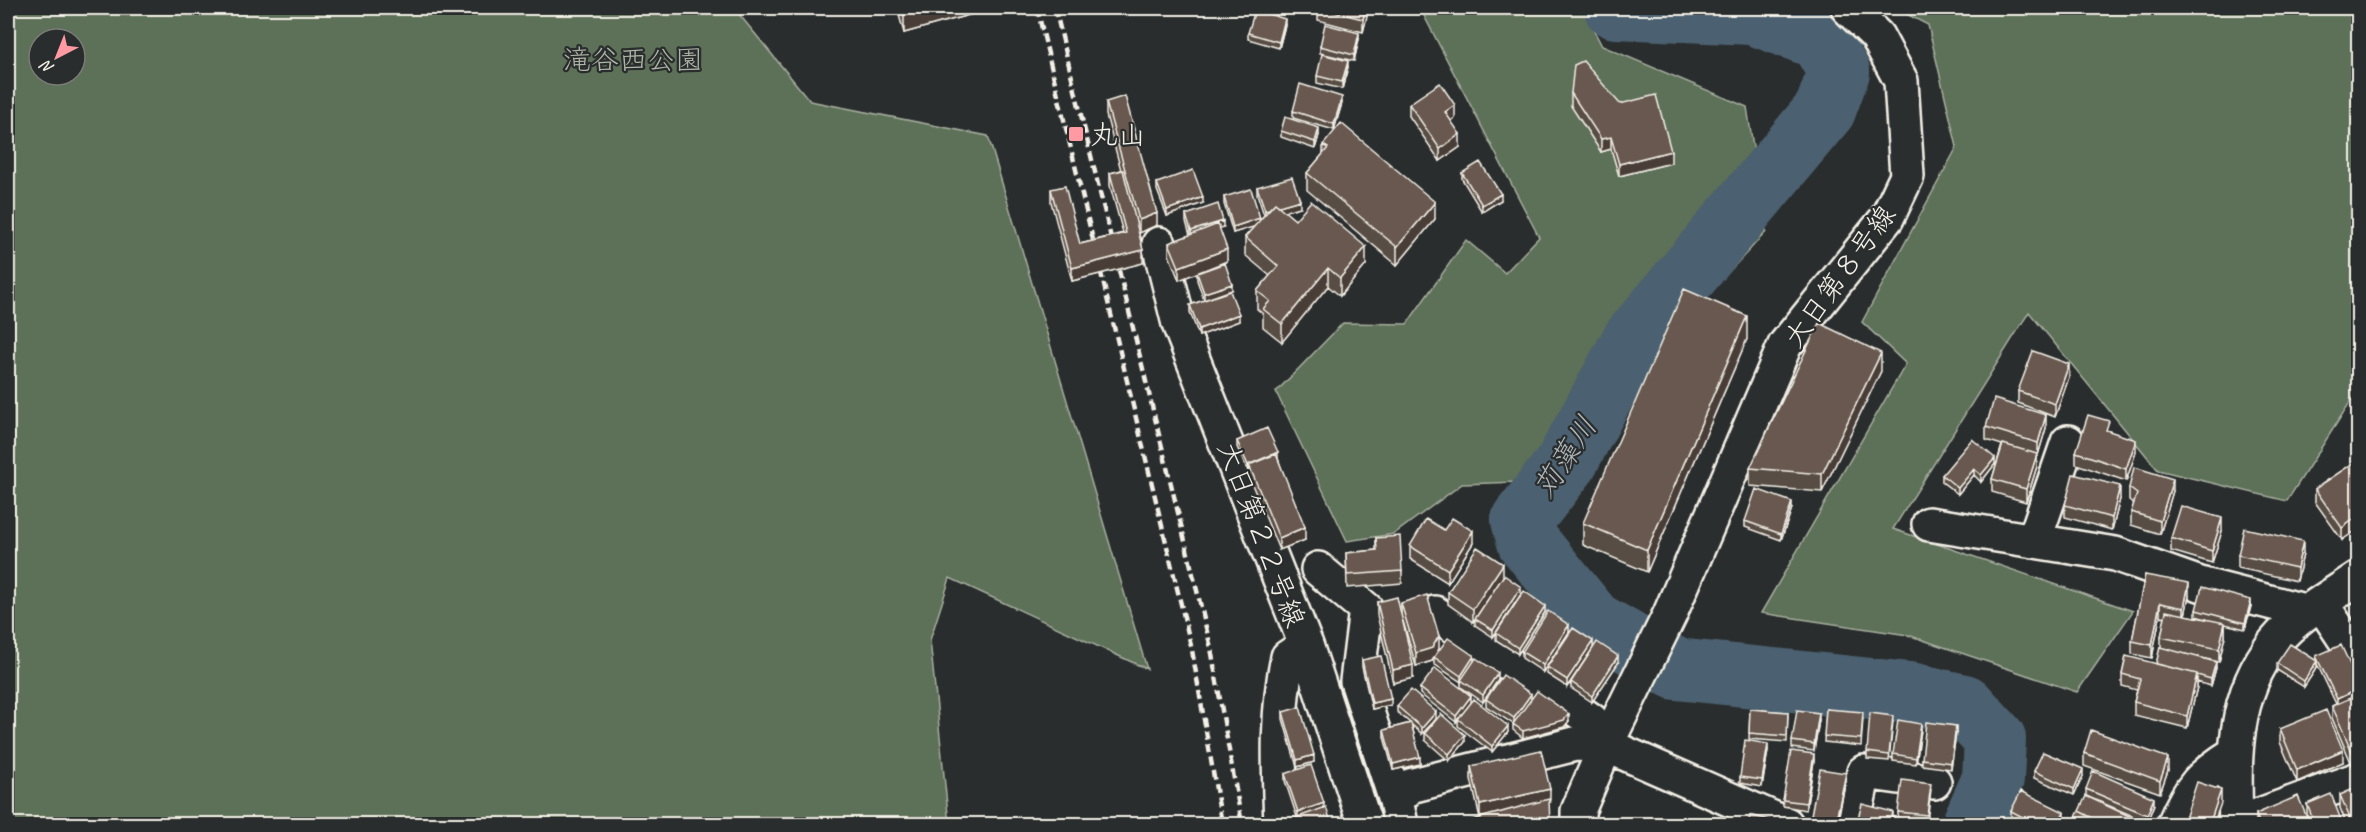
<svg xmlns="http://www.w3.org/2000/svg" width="2366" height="832" font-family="Caveat,'Klee One',sans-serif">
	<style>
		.green { fill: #5d6f58; stroke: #a8b0a0; stroke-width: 1.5; fill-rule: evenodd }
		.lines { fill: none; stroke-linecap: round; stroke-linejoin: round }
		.river { stroke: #4c616f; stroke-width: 62 }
		.minor-casing { stroke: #f4f1e8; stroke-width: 38 }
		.minor { stroke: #2a2d2e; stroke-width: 33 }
		.rail { stroke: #f4f1e8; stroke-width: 4.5; stroke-dasharray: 9 4.5; stroke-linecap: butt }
		.wall { fill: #594d44; stroke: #f4f1e8; stroke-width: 1.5 }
		.shaded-wall { fill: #493e37; stroke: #f4f1e8; stroke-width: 1.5 }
		.building { fill: #68594f; stroke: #f4f1e8; stroke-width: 1.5 }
		.poi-dot { fill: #ff9aa2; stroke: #2a2d2e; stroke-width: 2 }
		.labels { text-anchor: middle; stroke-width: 4.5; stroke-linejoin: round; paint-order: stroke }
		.park-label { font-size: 28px; fill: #b0b6a7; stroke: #2a2d2e }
		.poi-label { font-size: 28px; fill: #f4f1e8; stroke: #2a2d2e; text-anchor: start }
		.street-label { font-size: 28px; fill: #f4f1e8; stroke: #2a2d2e }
		.water-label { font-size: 30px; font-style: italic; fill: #b1b7b8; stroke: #2a2d2e }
	</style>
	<rect width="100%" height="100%" fill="#2a2d2e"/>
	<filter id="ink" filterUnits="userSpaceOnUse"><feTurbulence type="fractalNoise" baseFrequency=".0167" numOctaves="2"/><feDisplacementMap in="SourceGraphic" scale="12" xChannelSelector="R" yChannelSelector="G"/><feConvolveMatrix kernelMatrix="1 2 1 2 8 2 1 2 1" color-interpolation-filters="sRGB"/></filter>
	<g filter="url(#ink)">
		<path class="green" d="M8 8H734L810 101 988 136 1147 669 950 578 930 640 949 824H8ZM39 39H75V75H39Z
			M1420 8H1582L1602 46 1747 107 1766 232 1683 321 1577 480 1462 484 1394 534 1347 541 1276 392 1343 323 1407 324 1466 240 1505 273 1539 237Z
			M1895 8H2358V390L2287 501 2158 470 2029 312 1893 529 2133 611 2077 692 1908 635 1761 613 1906 364 1862 322 1957 147 1928 25Z"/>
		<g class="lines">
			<path class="river" d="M1615 8 1753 14 1820 39 1839 72 1825 110 1633 340 1565 465 1522 520 1528 542 1593 622 1676 669 1910 693 1964 705 1995 739 1993 779 1973 824"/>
			<defs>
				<path id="minor" d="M1159 244 1179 324 1306 645 1365 824
					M1929 524 2115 554 2203 585 2308 612
					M2034 541 2068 442
					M1318 569 1366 609 1357 681 1396 801
					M2321 603 2358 659
					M1435 613 1591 720 1606 745
					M2257 816 2358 779
					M1281 824C1279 768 1276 713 1288 657L1306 645
					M1401 824 1396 801 1410 786 1575 744 1606 745 1786 824
					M1578 824V811L1606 745 1670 614 1785 345 1887 218 1907 176 1901 81 1877 36 1848 8
					M1853 824 1864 772 1934 782
					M2174 824C2190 787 2200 775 2234 754
					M2236 824C2234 759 2232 696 2275 642 2297 615 2330 597 2358 578"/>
			</defs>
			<use href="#minor" class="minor-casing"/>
			<use href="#minor" class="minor"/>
			<path class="rail" d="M1037 8 1192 650 1222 824
				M1055 8 1211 648 1242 824"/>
		</g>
		<path class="wall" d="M897 8H994L904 33Z
			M1267 8H1283L1277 15Z
			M1318 8H1369L1363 32 1318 20Z
			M1285 25 1279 48 1248 39V33Z
			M1359 39 1354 61 1320 53V46Z
			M1348 67 1342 89 1317 83V76Z
			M1571 93 1620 104 1671 163 1619 176 1611 149 1601 152 1571 106Z
			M1106 102 1157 225 1139 233 1143 263 1072 281 1051 202V189L1080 244 1123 233 1110 186V173L1121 170 1106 115Z
			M1342 103 1334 130 1293 118V111Z
			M1409 104 1455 118 1451 121 1460 147 1440 161 1409 116Z
			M1281 131 1319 135 1315 149 1281 137Z
			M1323 145 1435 219 1397 265 1307 190V173L1323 154Z
			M1462 173 1501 200 1482 212 1462 179Z
			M1157 183 1203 203 1167 216 1157 190Z
			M1257 187 1300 207 1284 211 1295 220 1366 265 1340 296 1328 286 1282 342 1263 327V314L1257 309V291L1270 276 1245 255V237L1255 226 1233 233 1224 204V197L1260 220 1264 215 1257 194Z
			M1186 215 1223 227 1219 228 1227 261 1179 280 1169 255V243L1190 235 1186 222Z
			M1197 273 1232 290 1230 291 1239 321 1199 336 1190 312V305L1204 300 1197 280Z
			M1747 339 1647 572 1583 545V523Z
			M1881 371 1822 492 1750 486V468Z
			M2069 377 2055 417 2018 403V391Z
			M1986 427 2046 428 2038 455H2037V466L2026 502 1992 492V479L2002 445 1986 440Z
			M2109 431 2136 452 2126 481 2076 464V452Z
			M1237 441 1278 458 1305 540 1279 550 1249 477V471H1248L1237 447Z
			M2358 460 2342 540 2315 502V489Z
			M1995 464 1981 482 1974 475 1958 494 1942 482V475Z
			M2129 488 2173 491 2160 534 2131 525V512L2134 504 2129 500Z
			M2120 499 2112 530 2065 517V505Z
			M1792 508 1781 540 1745 527V521Z
			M1444 530 1473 543 1448 583 1410 559V546Z
			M2222 531 2212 563 2171 551V538Z
			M1376 538 1402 571V583L1347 588 1346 553 1376 550Z
			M2303 554 2297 581 2238 568V555Z
			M2145 575 2189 596 2185 615 2209 620 2196 616V610L2251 606 2245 629 2225 624V636L2219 662 2198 657 2216 668 2211 686 2197 682V687L2187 728 2134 715V702L2137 690 2122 686V674L2156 664 2161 648V637L2165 617 2160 616 2152 658 2132 654V641Z
			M1503 576 1521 594 1493 637 1475 625V619L1489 598 1473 622 1448 604V592Z
			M1377 602 1401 614V603L1432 661 1416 666 1403 621 1413 678 1393 683 1377 615Z
			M1545 612 1518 654 1496 640V633Z
			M1569 632 1543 672 1522 658V652Z
			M1593 648 1567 687 1547 674V667Z
			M2316 656 2357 696 2353 767 2332 718V706L2336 704 2317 664V667L2304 687 2277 670V663L2316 660Z
			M1434 657 1474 662 1498 680 1483 702 1461 687V682L1434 664Z
			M1362 660 1391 705 1372 709 1362 667Z
			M1618 663 1592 702 1571 688V682Z
			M1420 688 1471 703 1456 722 1420 694Z
			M1486 699H1531L1569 721 1564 727 1523 738 1513 730V724L1486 706Z
			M1397 706 1436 719 1422 734 1412 725 1420 764 1393 770 1384 737V730L1410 723 1397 712Z
			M1750 709 1788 712 1787 742 1749 739Z
			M1826 709 1863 718 1861 746 1824 742Z
			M1283 712 1314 762 1297 767 1283 719Z
			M1458 719 1508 732 1492 752 1458 726Z
			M1819 720 1814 751 1792 748V741Z
			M1893 722 1889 761 1867 759V752Z
			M2280 729 2343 762 2297 782 2280 742Z
			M1921 730 1916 764 1893 761V754Z
			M1425 733 1465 742 1449 761 1425 740Z
			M1956 733 1951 769 1922 765V759Z
			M1768 750 1762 787 1740 783V777Z
			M2084 753 2168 770 2160 793 2084 766Z
			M1814 761 1806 810 1783 806V800Z
			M1471 766 1550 802 1480 818 1471 779Z
			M2034 771 2083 776 2074 795 2034 778Z
			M1285 774 1324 808 1332 825H1287V821L1297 817 1285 781Z
			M1846 780 1837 825H1826L1811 821V815Z
			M2086 789 2154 804 2147 822 2086 796Z
			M1931 790 1927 822 1898 818V812Z
			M2340 795 2358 825H2347L2340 808Z
			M2307 804 2343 825H2310L2307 816Z
			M2011 811 2064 819 2061 825H2024L2011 818Z
			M2256 814 2310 825H2256Z"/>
		<path class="shaded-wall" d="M930 8H994L904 33V15Z
			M1277 8H1283L1277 15Z
			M1366 8H1369L1363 32V19Z
			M1285 19V25L1279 48V42Z
			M1359 33V39L1354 61V55Z
			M1348 61V67L1342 89V82Z
			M1342 97V103L1334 130V124Z
			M1455 105V118L1445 125V112Z
			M1319 128V135L1315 149V142Z
			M1460 134V147L1440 161V149Z
			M1611 137V149L1601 152V139Z
			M1671 151V163L1619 176V164Z
			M1501 194V200L1482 212V205Z
			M1203 197V203L1167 216V210Z
			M1300 200V207L1265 217V210Z
			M1435 202V219L1397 265V247Z
			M1157 213V225L1139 233V220Z
			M1260 218V225L1233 233V227Z
			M1223 221V227L1191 238V231Z
			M1366 247V265L1340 296V278Z
			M1227 249V261L1179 280V267Z
			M1143 250V263L1072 281V268Z
			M1328 268V286L1282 342V324Z
			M1232 284V290L1204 300V293Z
			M1239 314V321L1199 336V329Z
			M1747 316V339L1647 572V550Z
			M1881 353V371L1822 492V474Z
			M2069 364V377L2055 417V404Z
			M2046 415V428L2038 455V443Z
			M2136 440V452L2126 481V469Z
			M1278 452V458L1251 470 1249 465V471H1248V465Z
			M2037 454V466L2026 502V489Z
			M1995 458V464L1981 482V475Z
			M1974 469V475L1958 494V488Z
			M2173 479V491L2160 534V521Z
			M2120 486V499L2112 530V518Z
			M1792 502V508L1781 540V534Z
			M2358 516V529L2342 540V528Z
			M2222 518V531L2212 563V551Z
			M1305 527V540L1279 550V538Z
			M1473 531V543L1448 583V570Z
			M2303 541V554L2297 581V568Z
			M1503 564V577L1473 622V609Z
			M2189 583V596L2184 620V608Z
			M1521 587V594L1493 637V630Z
			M2251 600V606L2245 629V623Z
			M2160 603V616L2152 658V645Z
			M1545 606V612L1518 654V648Z
			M2225 623V636L2219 662V649Z
			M1569 625V632L1543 672V665Z
			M1439 636V649L1432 661 1416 666V653Z
			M1593 641V648L1567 687V680Z
			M1474 656V662L1461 682V676Z
			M1618 656V663L1592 702V696Z
			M2317 661V667L2304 687V681Z
			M2216 662V668L2211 686V679Z
			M1413 665V678L1393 683V670Z
			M1498 673V680L1483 702V695Z
			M2197 674V687L2187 728V716Z
			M2358 689V695L2337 705V699Z
			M1531 694V701L1514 725V718Z
			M1471 696V703L1456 722V716Z
			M1391 699V705L1372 709V703Z
			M1436 712V719L1422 734V728Z
			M1819 713V720L1814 751V744Z
			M1569 714V721L1564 727 1523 738V731Z
			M1921 724V730L1916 764V758Z
			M1508 726V732L1492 752V746Z
			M1956 726V733L1951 769V763Z
			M1465 735V742L1449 761V754Z
			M1768 744V750L1762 787V780Z
			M2343 750V762L2297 782V770Z
			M2358 751V764L2353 767V754Z
			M1814 754V761L1806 810V803Z
			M1314 755V762L1297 767V760Z
			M1420 757V764L1393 770V764Z
			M2168 758V770L2160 793V781Z
			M2083 769V776L2074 795V789Z
			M1846 773V780L1836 825V820Z
			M1550 789V802L1480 818V805Z
			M2221 790V803L2213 825H2209Z
			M2154 798V804L2147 822V815Z
			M1324 803V809L1298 819V812Z
			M1893 812V825H1890Z
			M2064 812V819L2061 825H2057Z"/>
		<path class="building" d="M902 8H930L904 15Z
			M1318 8H1366L1363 19Z
			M1255 10 1285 19 1279 42 1248 33Z
			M1325 24 1359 33 1354 55 1320 46Z
			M1322 54 1348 61 1342 82 1317 76Z
			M1583 61 1620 104 1656 95 1671 151 1619 164 1611 137 1601 139 1571 93 1574 65Z
			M1440 83 1455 105 1445 112 1460 134 1440 149 1409 104Z
			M1300 84 1342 97 1334 124 1293 111Z
			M1125 96 1157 213 1139 220 1106 102Z
			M1285 117 1319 128 1315 142 1281 131Z
			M1341 123 1435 202 1397 247 1307 173 1328 148 1323 145Z
			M1480 162 1501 194 1482 205 1462 173Z
			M1123 170 1143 250 1072 268 1051 189 1065 186 1080 244 1126 233 1110 173Z
			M1193 170 1203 197 1167 210 1157 183Z
			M1292 177 1300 200 1279 206 1275 203 1269 209 1265 210 1257 187Z
			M1251 189 1260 218 1233 227 1224 197Z
			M1311 201 1366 247 1340 278 1328 268 1282 324 1263 309 1270 301 1257 291 1278 266 1245 237 1275 203 1295 220Z
			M1218 204 1223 221 1191 231 1186 215Z
			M1218 224 1227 249 1179 267 1169 243Z
			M1225 263 1232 284 1204 293 1197 273Z
			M1684 289 1747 316 1647 550 1583 523Z
			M1230 291 1239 314 1199 329 1190 305Z
			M1819 323 1881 353 1822 474 1750 468Z
			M2033 351 2069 364 2055 404 2018 391Z
			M1994 399 2046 415 2038 443 1986 427Z
			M2088 415 2109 421 2106 430 2136 440 2126 469 2076 452Z
			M1267 428 1278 452 1248 465 1237 441Z
			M1972 439 1995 458 1981 475 1974 469 1958 488 1942 475Z
			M2003 444 2037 454 2026 489 1992 479Z
			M1276 454 1305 527 1279 538 1249 465Z
			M2358 460V516L2342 528 2315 489Z
			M2134 467 2173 479 2160 521 2131 512 2137 494 2129 488Z
			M2073 474 2120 486 2112 518 2065 505Z
			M1756 489 1792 502 1781 534 1745 521Z
			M2181 506 2222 518 2212 551 2171 538Z
			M1452 518 1473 531 1448 570 1410 546 1426 519 1444 530Z
			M2244 528 2303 541 2297 568 2238 555Z
			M1400 536 1402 571 1347 575 1346 553 1377 550 1376 538Z
			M1477 547 1503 564 1473 609 1448 592Z
			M1504 575 1521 587 1493 630 1475 619Z
			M2145 575 2189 583 2184 608 2160 603 2152 645 2132 641Z
			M2202 587 2251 600 2245 623 2196 610Z
			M1524 591 1545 606 1518 648 1496 633Z
			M1427 595 1439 636 1432 648 1416 653 1401 603Z
			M1397 597 1413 665 1393 670 1377 602Z
			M1548 611 1569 625 1543 665 1522 652Z
			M2166 611 2225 623 2219 649 2161 637Z
			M1573 628 1593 641 1567 680 1547 667Z
			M1448 638 1474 656 1461 676 1434 657Z
			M1597 642 1618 656 1592 696 1571 682Z
			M2290 644 2317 661 2304 681 2277 663Z
			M2341 645 2358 682V689L2337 699 2316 656Z
			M2160 647 2216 662 2211 679 2197 675V674L2156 664Z
			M1381 656 1391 699 1372 703 1362 660Z
			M2126 656 2197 674 2187 716 2134 702 2140 679 2122 674Z
			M1476 658 1498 673 1483 695 1461 680Z
			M1435 668 1471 696 1456 716 1420 688Z
			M1503 675 1531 694 1514 718 1486 699Z
			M1411 690 1436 712 1422 728 1397 706Z
			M1537 691 1569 714 1564 720 1523 731 1513 724Z
			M2357 695 2358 700V751L2353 754 2332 706Z
			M1474 699 1508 726 1492 746 1458 719Z
			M1300 707 1314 755 1297 760 1283 712Z
			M1750 709 1788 712 1787 736 1749 733Z
			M1826 709 1863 712 1861 739 1824 736Z
			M1797 710 1819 713 1814 744 1792 741Z
			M2326 710 2343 750 2297 770 2280 729Z
			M1870 713 1893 716 1889 755 1867 752Z
			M1441 714 1465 735 1449 754 1425 733Z
			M1898 720 1921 724 1916 758 1893 754Z
			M1926 722 1956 726 1951 763 1922 759Z
			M1411 723 1420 757 1393 764 1384 730Z
			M2091 730 2168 758 2160 781 2084 753Z
			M1745 740 1768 744 1762 780 1740 777Z
			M1541 750 1550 789 1480 805 1471 766Z
			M1791 751 1814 754 1806 803 1783 800Z
			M2043 752 2083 769 2074 789 2034 771Z
			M1311 765 1324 803 1298 812 1285 774Z
			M1820 769 1846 773 1836 820 1811 815Z
			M2093 771 2154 798 2147 815 2086 789Z
			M1902 780 1931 784 1927 815 1898 812Z
			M2197 782 2221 790 2209 825H2183Z
			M2358 787V825H2353L2340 795Z
			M2021 791 2064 812 2057 825H2038L2011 811Z
			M2331 794 2343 825H2315L2307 804Z
			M2086 796 2146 824V825H2106L2079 811Z
			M2298 796 2310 825H2260L2256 814Z
			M1549 799 1550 825H1454Z
			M1862 804 1893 812 1890 825H1856Z
			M1326 807 1332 825H1288L1287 821Z
			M2079 811 2106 825H2072Z
			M1750 815 1788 825H1748Z"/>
	</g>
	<rect class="poi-dot" x="1068" y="126" width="16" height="16" rx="3"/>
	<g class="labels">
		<g class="park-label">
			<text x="633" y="69">滝谷西公園</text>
		</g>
		<g class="poi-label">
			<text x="1090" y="144">丸山</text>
		</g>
		<g class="street-label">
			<text transform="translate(1839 276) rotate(-54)" y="10">大日第８号線</text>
			<text transform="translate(1262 534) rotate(69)" y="10">大日第２２号線</text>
		</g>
		<g class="water-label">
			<text transform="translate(1565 457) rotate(-57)" y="10">苅藻川</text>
		</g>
	</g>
	<rect width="2366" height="832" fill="none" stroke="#2a2d2e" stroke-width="30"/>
	<rect x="15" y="15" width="2336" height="802" fill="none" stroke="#f4f1e8" stroke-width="2" filter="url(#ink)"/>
	<g transform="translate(57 57) rotate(222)"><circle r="28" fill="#2a2d2e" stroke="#7b7b78" stroke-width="1.5"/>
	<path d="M0-4.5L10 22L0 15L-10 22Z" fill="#ff9aa2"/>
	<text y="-9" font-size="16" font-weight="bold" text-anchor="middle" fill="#f4f1e8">N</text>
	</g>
</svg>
